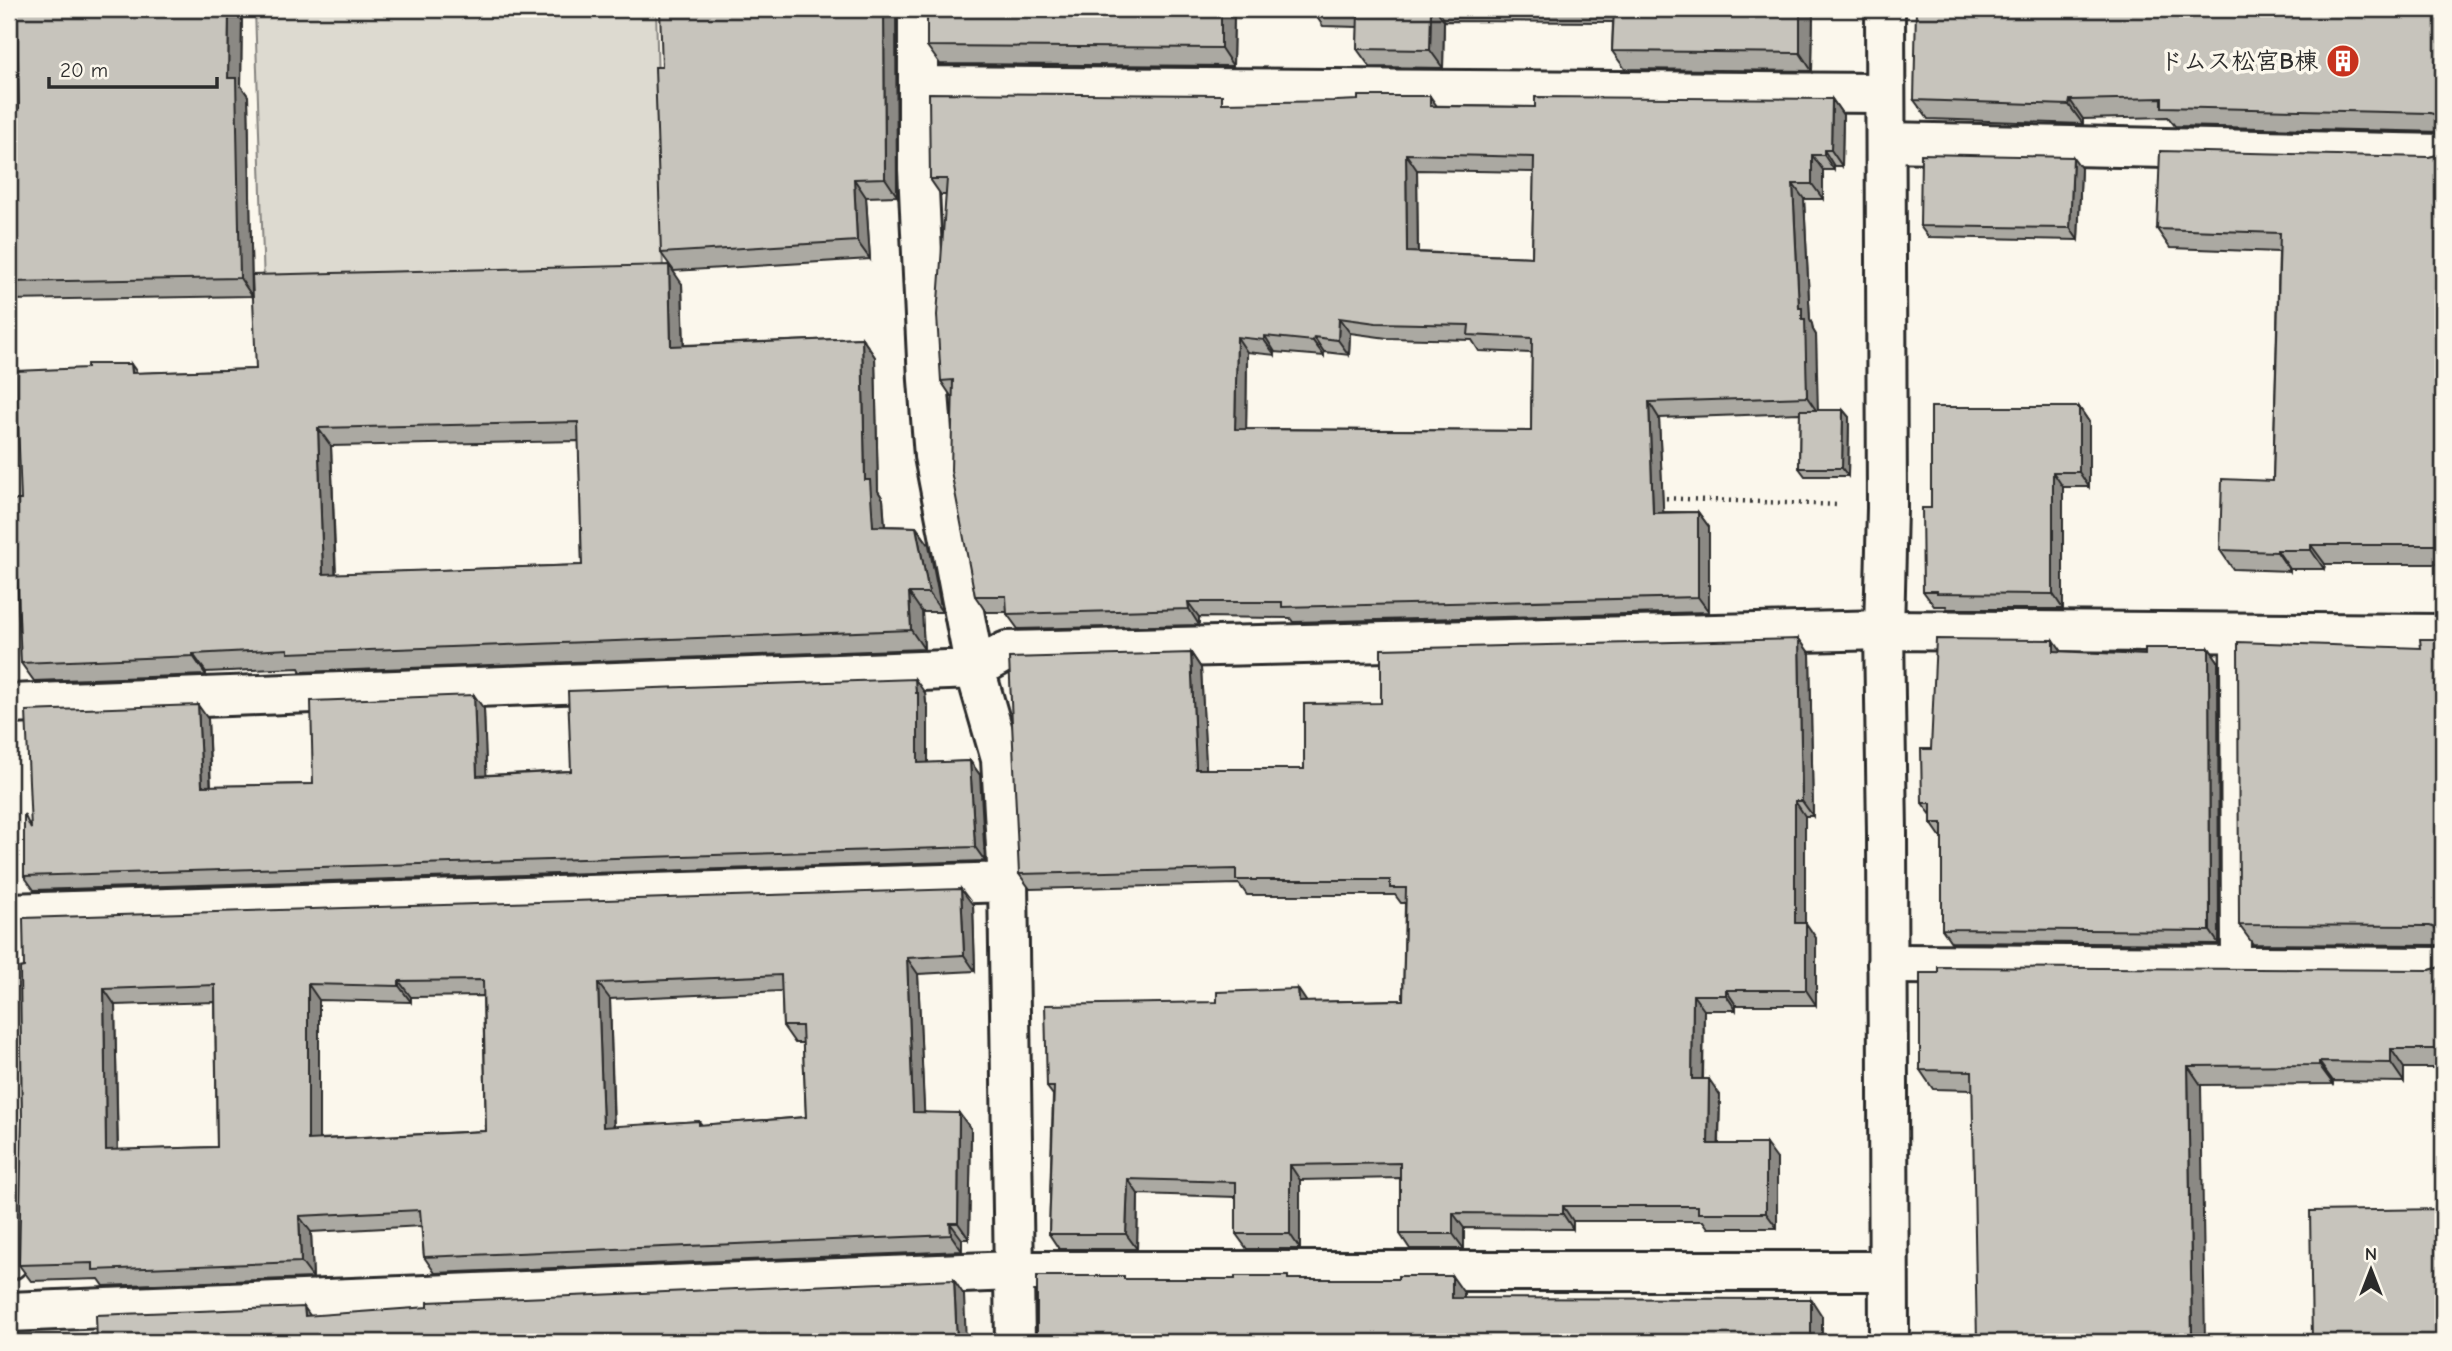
<svg xmlns="http://www.w3.org/2000/svg" width="2452" height="1351" font-family="'Comic Neue','Klee One',sans-serif">
	<style>
		.green { fill: #dddad0; stroke: #84827e; stroke-width: 2 }
		.lines { fill: none; stroke-linecap: round; stroke-linejoin: round }
		.service-casing { stroke: #2b2b2b; stroke-width: 33 }
		.minor-casing { stroke: #2b2b2b; stroke-width: 44 }
		.tertiary-casing { stroke: #2b2b2b; stroke-width: 44 }
		.path { stroke: #2b2b2b; stroke-width: 4.5; stroke-dasharray: 2 5; stroke-linecap: butt }
		.service { stroke: #fbf7ec; stroke-width: 28 }
		.minor { stroke: #fbf7ec; stroke-width: 38 }
		.tertiary { stroke: #fbf7ec; stroke-width: 38 }
		.wall { fill: #aba9a2; stroke: #2b2b2b; stroke-width: 2; fill-rule: evenodd }
		.shaded-wall { fill: #8b8984; stroke: #2b2b2b; stroke-width: 2 }
		.building { fill: #c7c4bc; stroke: #2b2b2b; stroke-width: 2; fill-rule: evenodd }
		.labels { text-anchor: middle; stroke-width: 7; stroke-linejoin: round; paint-order: stroke }
		.poi-label { font-size: 24px; font-weight: bold; fill: #2b2b2b; stroke: #fbf7ec; text-anchor: end }
	</style>
	<rect width="100%" height="100%" fill="#fbf7ec"/>
	<filter id="ink" filterUnits="userSpaceOnUse"><feTurbulence type="fractalNoise" baseFrequency=".0143" numOctaves="2"/><feDisplacementMap in="SourceGraphic" scale="14" xChannelSelector="R" yChannelSelector="G"/><feConvolveMatrix kernelMatrix="1 2 1 2 8 2 1 2 1" color-interpolation-filters="sRGB"/></filter>
	<g filter="url(#ink)">
		<path class="green" d="M255 9H656L663 273 264 286Z"/>
		<g class="lines">
			<defs>
				<path id="service" d="M2235 633 2236 966"/>
				<path id="minor" d="M918 9V169L928 380 934 456 975 669 1001 759 1008 882 1015 1342
					M918 86 1884 93
					M1886 142 2443 154
					M9 704 975 669 1007 651 1884 630 2443 634
					M9 913 1008 882
					M9 926 11 1135 9 1260
					M1887 964 2443 967
					M9 1312 1012 1271H1887"/>
				<path id="tertiary" d="M1885 9 1887 508 1884 630 1887 834 1889 1342"/>
			</defs>
			<use href="#service" class="service-casing"/>
			<use href="#minor" class="minor-casing"/>
			<use href="#tertiary" class="tertiary-casing"/>
			<path class="path" d="M1659 498 1839 505"/>
			<use href="#service" class="service"/>
			<use href="#minor" class="minor"/>
			<use href="#tertiary" class="tertiary"/>
		</g>
		<path class="wall" d="M17 9H242L241 86 248 96 252 296 9 300V108H19Z
			M896 9 897 196 866 197 870 259 674 271 661 253 662 67Z
			M927 9H1813L1812 71 1625 69 1612 51 1613 22 1444 21 1443 68 1370 67 1357 49 1358 27 1323 26 1314 13 1234 12 1233 66 940 64 927 46Z
			M2443 9V132L2175 126 2168 117 2083 119V124L1928 119 1914 100Z
			M1832 99 1843 115 1842 166H1834V170H1823V199H1804L1810 320 1812 324 1813 330 1816 335 1817 410H1843L1849 417 1848 476H1805L1799 468 1800 413 1659 418 1663 512H1698L1709 527V612L1293 622 1290 618 1199 617V625L1018 629 1007 614V612H986L975 596 953 396H951L941 381 946 195H941L930 179 1227 103 1535 107ZM1417 170 1534 172 1532 257 1418 252ZM1350 333 1387 338 1472 340 1479 351 1532 353 1531 431 1246 429 1247 352 1275 355V352L1324 356V352L1349 355Z
			M2443 151V564H2325L2324 569H2290V571L2233 569 2220 550 2273 481 2279 252 2170 248 2157 229 2441 154Z
			M2081 168 2078 240 1928 237 1920 226Z
			M682 284 684 345 862 338 875 357 878 491 883 499 885 526 916 527 929 545 942 612H922L924 649 301 672 299 668 206 672V675L34 681 21 663 17 580 9 568 21 500 138 373 256 369ZM579 441 582 565 336 574 331 446Z
			M2079 407 2089 422V487H2063V609H1947L1946 606H1934L1923 591 1931 508Z
			M1799 639 1810 654 1813 816H1805V923L1816 938V1005H1736V1010H1704L1703 1079 1720 1095 1719 1144 1777 1159V1228H1708L1703 1221H1573V1229L1464 1228V1249H1410L1400 1234V1178L1300 1180V1249H1247L1236 1234V1197L1138 1194 1137 1249H1059L1049 1234 1053 1095 1047 1087 1307 1002 1403 1000 1405 903H1401L1395 895H1247L1239 884 1030 889 1019 874 1191 653 1201 668 1206 769H1304L1381 703Z
			M2443 639V945L2253 944 2239 925 2421 648Z
			M2209 648 2218 661 2219 944 1951 942 1942 929V836H1940L1931 823V815L1922 803 1931 749 2062 651 2145 655Z
			M925 693 926 703 928 707V763L970 761 980 775 985 861 34 890 24 876 31 824 208 719 211 786 313 784 484 709 486 775 571 771Z
			M973 905 975 971 918 974 924 1112 971 1129 969 1239H962V1251L435 1273 424 1257 422 1226 311 1232 313 1278 104 1286 99 1279 31 1281 19 1265 22 1119 20 968ZM782 991 783 1026 795 1043H803L806 1117 702 1125 699 1121 614 1127 610 999ZM483 996 486 1131 319 1139V1000L411 1002V997ZM215 1002 217 1147 118 1150 115 1005Z
			M2443 964V1068H2404V1082L2333 1081V1084L2201 1085 1973 1090 1933 1089 1920 1070 2430 970 2440 967Z"/>
		<path class="shaded-wall" d="M229 9H242L241 86 248 96 252 296 240 278 228 78Z
			M884 9H896L897 196 885 178Z
			M1221 9H1232L1234 12 1233 66 1221 48Z
			M1431 9H1436L1444 21 1443 68 1430 50Z
			M1800 9H1813L1812 71 1800 53Z
			M1430 96 1441 112 1430 106Z
			M1832 99 1843 115 1842 166 1831 150Z
			M2070 100 2083 119V124L2069 105Z
			M1824 150 1834 166V170L1824 155Z
			M1406 154 1417 170 1418 267 1407 252Z
			M1812 155 1823 170V199L1812 184Z
			M2073 157 2081 168 2078 240 2070 228Z
			M854 179 866 197 870 259 857 241Z
			M1793 184 1804 199 1810 320 1812 324 1813 330 1816 335 1818 413 1807 397 1802 319 1799 308Z
			M669 265 682 284 684 364 671 346Z
			M1339 318 1350 333 1349 355 1338 340Z
			M1265 336 1275 352V355L1264 340Z
			M1237 337 1247 352 1246 444 1235 429Z
			M1314 337 1324 352V356L1313 341Z
			M862 338 875 357 878 491 883 499 886 545 873 526 865 480Z
			M131 364 144 382 132 373Z
			M1649 402 1659 418 1664 528 1653 513Z
			M2079 407 2089 422V487L2079 472Z
			M1843 410 1849 417 1848 476 1842 468Z
			M318 428 331 446 336 593 323 574Z
			M2053 472 2063 487V609L2053 594Z
			M1698 512 1709 527V612L1698 597Z
			M916 527 929 545 942 612 929 593Z
			M2311 545 2325 564 2324 569 2311 550Z
			M2277 550 2290 569V571L2277 552Z
			M909 593 922 612 924 649 911 630Z
			M1188 602 1199 617V625L1189 609Z
			M1799 639 1810 654 1813 816 1802 801Z
			M2054 640 2063 653 2054 651Z
			M2209 648 2218 661 2219 944 2210 931Z
			M1191 653 1201 668 1207 784 1196 769Z
			M193 654 206 672V675L193 656Z
			M915 679 925 693 926 703 928 707V777L918 763Z
			M474 695 484 709 487 790 477 776Z
			M198 705 208 719 211 800 202 786Z
			M970 761 980 775 985 861 975 847Z
			M1795 801 1805 816V938L1795 923Z
			M961 889 973 905 975 971 964 955Z
			M1806 923 1816 938V1005L1806 990Z
			M907 958 918 974 925 1128 913 1112Z
			M399 981 411 997V1002L399 986Z
			M598 983 610 999 614 1144 603 1127Z
			M308 984 319 1000V1156L308 1140Z
			M104 989 115 1005 118 1166 106 1150Z
			M1298 989 1308 1004 1299 1002Z
			M1726 990 1736 1005V1010L1726 995Z
			M1693 995 1704 1010 1702 1094 1692 1079Z
			M2391 1049 2404 1068V1082L2391 1063Z
			M2319 1062 2333 1081V1084L2319 1065Z
			M2188 1066 2201 1085 2205 1342H2192Z
			M1709 1079 1720 1095 1718 1159 1708 1144Z
			M959 1113 971 1129 969 1239 958 1223Z
			M1766 1144 1777 1159V1228L1766 1213Z
			M1290 1165 1300 1180V1249L1290 1234Z
			M1128 1179 1138 1194 1137 1249 1126 1234Z
			M1563 1206 1573 1221V1229L1563 1214Z
			M1453 1213 1464 1228V1249L1453 1234Z
			M299 1216 311 1232 313 1278 301 1262Z
			M950 1223 962 1239V1251L951 1235Z
			M1452 1276 1464 1293V1315L1452 1298Z
			M954 1280 964 1295 966 1342H957Z
			M1811 1299 1822 1316V1342H1811Z
			M304 1307 314 1321 305 1316Z"/>
		<path class="building" d="M17 9H229L228 78H236L240 278 9 282V108H19Z
			M660 9H884L885 178 854 179 857 241 661 253 655 67H662Z
			M927 9H1221V48L927 46Z
			M1324 9H1431L1430 50 1357 49 1358 10Z
			M1614 9H1800V53L1612 51Z
			M1916 9H2443V119L2440 116 2430 113 2162 107V98L2070 100 2069 105 1914 100Z
			M929 93 1222 95V103L1336 101 1358 100V96H1430V106L1535 107V97L1832 99 1831 150H1824V155H1812V184H1793L1799 308H1802V319H1805L1807 397 1649 402 1653 513 1698 512V597L1282 607V602H1188L1189 609 1007 614 1006 596H975L951 471 953 380 941 381 937 315 947 179H930ZM1406 154 1534 157 1532 257 1407 252ZM1339 318 1376 323 1469 325 1468 335 1532 338 1531 431 1235 429 1237 337 1264 340 1265 336 1313 341 1314 337 1338 340Z
			M2160 151 2429 157 2441 154 2443 151V545H2311V550H2277V552L2220 550 2222 479 2273 481 2280 233 2157 229Z
			M1921 154 2073 157 2070 228 1920 226Z
			M669 265 671 346 862 338 865 480H870L873 526 916 527 929 593H909L911 630 288 653V649L193 654V656L21 663 17 568H9V500H21L16 371 87 368V364H131L132 373 256 369 252 275ZM578 422 582 565 323 574 318 428Z
			M1931 407H2079V472H2053V594L1937 593V591H1923L1922 508H1931Z
			M1800 410H1843L1842 468H1799Z
			M1799 639 1802 801H1795V923H1806V990H1726V995H1693L1692 1079H1709L1708 1144H1766V1213H1698V1206H1563V1214L1453 1213V1234H1400V1163L1290 1165V1234H1236V1182L1128 1179 1126 1234H1049L1054 1087H1047L1045 1005 1217 1002V992L1298 989 1299 1002 1403 1000 1406 888H1390V880H1236V869L1019 874 1009 658 1191 653 1196 769H1304V704L1381 703V649Z
			M1936 639 2054 640V651L2145 655V648H2209L2210 931 1942 929V823H1931V803H1922L1921 749H1931Z
			M2420 639H2443V932L2441 930 2430 926 2239 925 2238 642 2421 648Z
			M915 679 916 693H918V763L970 761 975 847 24 876V814L31 829 26 711 198 705 202 786 313 784 311 701 474 695 477 776 571 771 568 691Z
			M961 889 964 955 907 958 913 1112 959 1113 958 1223H950L951 1235 424 1257 420 1210 299 1216 301 1262 93 1270V1263L19 1265 22 1119 20 968 24 967 23 918ZM781 975 783 1026H802L806 1117 699 1125V1121L603 1127 598 983ZM483 980 486 1131 308 1140V984L399 986V981ZM215 985 217 1147 106 1150 104 989Z
			M2443 964V1049H2391V1063L2319 1062V1065L2188 1066 2192 1342H1977L1972 1071 1920 1070V973H1938V967L2430 970 2440 967Z
			M2443 1209V1342H2312L2310 1211Z
			M1037 1276H1124V1279H1235V1276H1288V1279H1398V1276H1452V1298L1811 1299V1342H1037Z
			M954 1280 957 1342H97L96 1315 304 1307 305 1316 428 1307V1302Z"/>
	</g>
	<defs>
		<symbol id="building-disc" viewBox="-11 -11 22 22"><circle r="9.5" fill="#c8321e" stroke="#fbf7ec"/><path d="M-4-6H4V6H1V3H-1V6H-4ZM-2.5-4.3h1.7v1.8h-1.7ZM.8-4.3h1.7v1.8H.8ZM-2.5-1h1.7V.8h-1.7ZM.8-1h1.7V.8H.8Z" fill="#fff"/></symbol>
	</defs>
	<g fill-rule="evenodd">
		<use href="#building-disc" x="2324" y="42" width="38" height="38"/>
	</g>
	<g class="labels">
		<g class="poi-label">
			<text x="2318" y="69">ドムス松宮B棟</text>
		</g>
	</g>
	<rect width="2452" height="1351" fill="none" stroke="#fbf7ec" stroke-width="35"/>
	<rect x="18" y="18" width="2417" height="1316" fill="none" stroke="#2b2b2b" stroke-width="2.5" filter="url(#ink)"/>
	<g transform="translate(2371 1270)" stroke="#fbf7ec" stroke-width="5" paint-order="stroke">
	<path d="M0-5L12 26L0 18L-12 26Z" fill="#2b2b2b"/>
	<text y="-10" font-size="19" font-weight="bold" text-anchor="middle" fill="#2b2b2b">N</text>
	</g>
	<path d="M49 77v10h168v-10" fill="none" stroke="#2b2b2b" stroke-width="3.5"/>
	<text x="60" y="77" font-size="21" fill="#2b2b2b" stroke="#fbf7ec" stroke-width="5" paint-order="stroke">20 m</text>
</svg>
